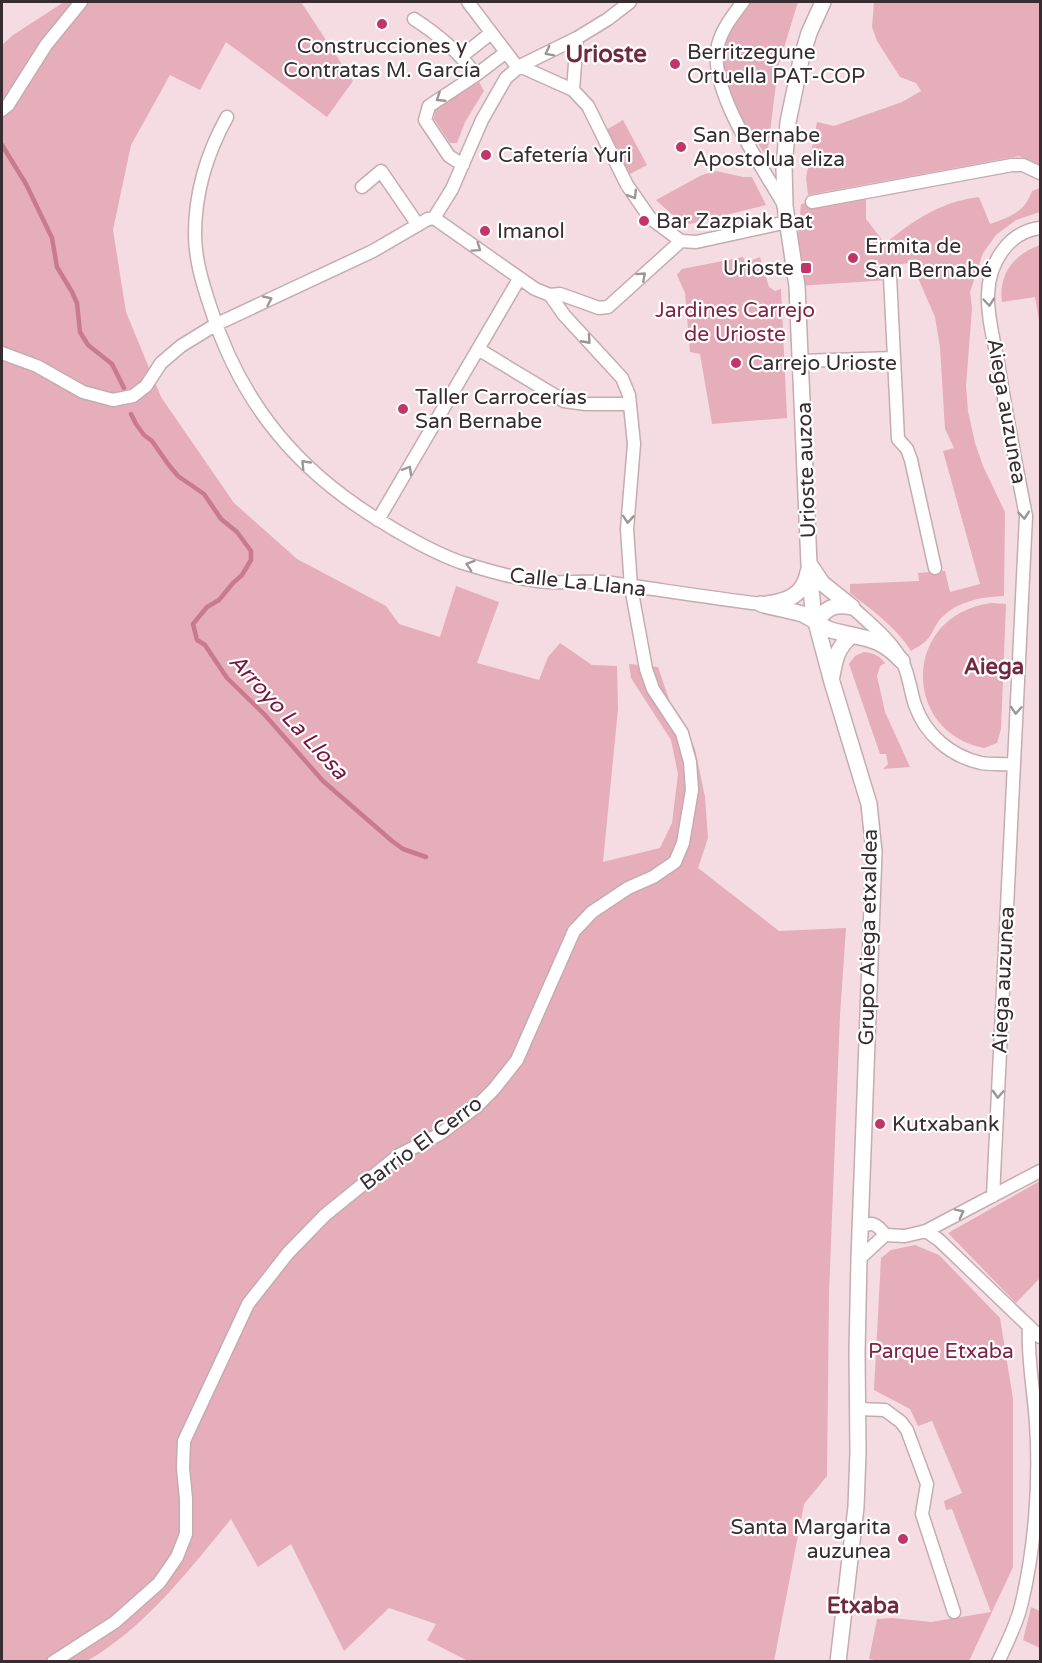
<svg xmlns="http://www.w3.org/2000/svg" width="1042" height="1663" font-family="'Varela Round',sans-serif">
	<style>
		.green { fill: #e6adba }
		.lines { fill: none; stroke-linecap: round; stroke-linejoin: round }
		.stream { stroke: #ca7a8f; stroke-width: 4.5 }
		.minor-casing { stroke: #c4acb1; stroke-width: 15 }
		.tertiary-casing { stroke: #c4acb1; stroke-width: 18 }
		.minor { stroke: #fff; stroke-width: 12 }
		.tertiary { stroke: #fff; stroke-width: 15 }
		.oneway { stroke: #9b9698 }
		.poi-dot { fill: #c13568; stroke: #fff; stroke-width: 2 }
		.labels { text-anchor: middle; stroke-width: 4.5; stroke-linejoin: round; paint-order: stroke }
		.poi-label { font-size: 21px; fill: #372d30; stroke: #fff; text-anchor: start }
		.park-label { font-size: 21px; fill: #832345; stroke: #fff }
		.street-label { font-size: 21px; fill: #372d30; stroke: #fff }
		.neighbourhood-label { font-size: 22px; font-weight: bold; fill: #6f2a40; stroke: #fff }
		.water-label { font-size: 22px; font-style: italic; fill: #77163c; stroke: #fff }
		.quarter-label { font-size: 24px; font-weight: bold; fill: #6f2a40; stroke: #fff }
	</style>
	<rect width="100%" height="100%" fill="#f5dce2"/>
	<path class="green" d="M64 2H301L353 81 327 117 226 42 200 90 170 75 131 145 113 230 126 312 161 397 234 503 297 559 386 606 399 624 440 637 456 586 499 602 477 663 539 680 548 657 560 643 592 665 617 666 618 709 603 862 660 848 672 823 678 774 671 740 631 678 629 664 658 667 670 702 681 718 695 749 705 797 708 838 698 868 779 931 846 928 840 1015 829 1293 827 1476 804 1504 774 1661H468L427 1640 436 1624 389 1608 344 1651 291 1544 258 1567 231 1519C188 1571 147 1626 87 1661H2V45L13 35Z
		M750 2H798L778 67 767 157C746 125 713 82 726 42 731 26 741 14 750 2Z
		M874 2H1040V165L1019 156 808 195 806 178 817 122 834 126 902 102 921 91 916 83 900 77 877 41 872 27Z
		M479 82 484 91 465 122 457 143H450L434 119 435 109Z
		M623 120 647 165 630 174 606 130Z
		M716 171 743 177H752L766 205 690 224 678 220 656 200 702 175Z
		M1040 188V212L1016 220 996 235 983 253 970 292 972 308 966 386 968 411 975 443 983 466 1005 512 1004 596C981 597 959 601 942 617 935 624 933 634 926 641 922 645 915 648 911 651 896 627 872 610 850 593V584L919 581 918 573 945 571 950 592 980 584 943 451 954 448 945 429 940 347 935 317 918 278 911 279 909 263 894 265 890 280 797 286V244L801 204 866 192V219L890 250H893L887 242C915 219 943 201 979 197L990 224C1010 217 1025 212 1032 191Z
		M1040 245V326L1035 297 1002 302C998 273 1015 254 1040 245Z
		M743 257 745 263 760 257 769 287 775 291 781 289 787 418 712 424 700 354 690 352 685 293 677 275 682 269Z
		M991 603 1006 604 1001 729 997 743 984 748C901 732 902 615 991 603Z
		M864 652C873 653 879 655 885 663L880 666 877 676 885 712 910 767 883 769 888 764 886 754H880L849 664 855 656Z
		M1040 1181V1278L1016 1303 948 1233Z
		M915 1245 939 1255 1000 1318 1013 1399V1567L969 1661 887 1662 869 1659 877 1619 893 1618 931 1622 991 1612 952 1509 946 1510 944 1501 962 1493 932 1421 918 1426 910 1409 874 1390 881 1258 891 1250Z
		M1031 1607 1040 1611V1648L1023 1640Z"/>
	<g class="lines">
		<path class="stream" d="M2 145 26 184 52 238 57 267 72 292 77 303 80 332 88 345 112 364 124 388
			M131 414 136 424 144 435 152 441 168 464 178 476 204 494 221 519 237 532 251 551V560L242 575 233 583 219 600 207 607 193 624 197 640 205 645 227 678 264 714 323 781 392 841 403 849 426 857"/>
		<defs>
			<path id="minor" d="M468 2 515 64 573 90 588 106 627 185 650 218 681 241 696 242 787 222
				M743 2C733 15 722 29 718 45 707 89 762 166 784 205
				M414 19C439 35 458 51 476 75
				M462 56 491 33
				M573 90 577 38
				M2 110 8 105 46 45 81 2
				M227 117C207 153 195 192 195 234 195 260 203 285 211 309 242 406 300 474 387 525 410 539 435 553 460 562 489 571 519 580 549 582 570 583 592 580 612 583 662 590 711 598 761 604
				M463 165 449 156 425 120 429 106 476 75 505 53
				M362 187 381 171 418 225
				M812 202 1012 165H1023L1040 173
				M434 218 452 189 482 120 506 78 520 66 577 38 608 19 630 2
				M434 218 535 289 550 295 560 294 599 308 608 307 681 241
				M890 276 898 439 907 449 911 460 935 568
				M478 349 564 401 586 404H630
				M2 353 37 366 83 392 113 400 133 396 146 386 161 363 181 346 215 325 373 251 428 219 434 218
				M801 361 894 358
				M378 520 519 279
				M852 607C870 624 890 639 902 661 909 674 910 690 915 705 925 734 950 756 981 763 991 765 1002 763 1013 765
				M993 1196 1026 516C1016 465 1006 414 998 362 994 341 987 316 988 294 989 263 1008 232 1040 228
				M926 1231 939 1240 1040 1337
				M885 1235 905 1236 926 1231 1040 1171
				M859 1259 885 1235C878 1225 872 1220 860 1228
				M858 1409 885 1410 901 1422 907 1430 927 1484 922 1514 954 1612
				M53 1662 115 1622 159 1583 177 1557 186 1534V1499L183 1468 184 1441 248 1304 288 1253 325 1215 399 1155 440 1134 476 1107 494 1089 517 1060 574 931 592 912 628 888 653 877 675 862 683 843 692 790 690 762 682 733 653 689 646 669 631 587 627 529 634 444 629 395 622 378 564 315 550 295
				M998 1662C1007 1643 1016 1626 1021 1606 1035 1549 1040 1482 1036 1423 1034 1391 1027 1357 1029 1326"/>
			<path id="tertiary" d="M823 2 809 33 801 60 788 122 784 167 785 206 797 286 809 564 813 611 832 682 869 804 874 852 859 1259 857 1352 858 1452 856 1507 838 1662
				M810 565 822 583 852 607
				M761 604C774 608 789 610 802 614 812 618 821 627 831 630 862 639 878 635 902 661
				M767 604C788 601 804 595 808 572
				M816 622C826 608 835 603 852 607
				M832 676C835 659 837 648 851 636"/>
		</defs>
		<use href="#minor" class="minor-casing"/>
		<use href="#tertiary" class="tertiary-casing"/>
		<use href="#minor" class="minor"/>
		<use href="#tertiary" class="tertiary"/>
	</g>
	<defs><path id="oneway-chevron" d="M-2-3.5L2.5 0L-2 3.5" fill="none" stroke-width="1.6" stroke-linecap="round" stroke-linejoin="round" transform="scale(1.5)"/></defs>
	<g class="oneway">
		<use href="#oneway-chevron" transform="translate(549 52) rotate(153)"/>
		<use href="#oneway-chevron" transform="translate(440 98) rotate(147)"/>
		<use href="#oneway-chevron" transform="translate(633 195) rotate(58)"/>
		<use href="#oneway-chevron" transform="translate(477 248) rotate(35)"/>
		<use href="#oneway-chevron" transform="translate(642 276) rotate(-42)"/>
		<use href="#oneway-chevron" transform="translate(268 300) rotate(-25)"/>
		<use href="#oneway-chevron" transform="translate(989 302) rotate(85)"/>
		<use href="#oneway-chevron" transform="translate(587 340) rotate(48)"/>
		<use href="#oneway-chevron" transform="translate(305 464) rotate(-134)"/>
		<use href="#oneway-chevron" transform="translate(408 470) rotate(-60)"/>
		<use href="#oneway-chevron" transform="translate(1024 515) rotate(85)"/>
		<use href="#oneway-chevron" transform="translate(628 519) rotate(94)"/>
		<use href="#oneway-chevron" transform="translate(470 565) rotate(-162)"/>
		<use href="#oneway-chevron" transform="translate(1016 710) rotate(93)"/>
		<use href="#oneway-chevron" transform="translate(998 1094) rotate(93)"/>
		<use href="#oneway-chevron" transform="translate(960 1213) rotate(-27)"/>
	</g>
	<g class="poi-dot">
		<circle cx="382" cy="24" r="6"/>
		<circle cx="675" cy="64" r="6"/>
		<circle cx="681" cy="147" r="6"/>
		<circle cx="486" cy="155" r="6"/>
		<circle cx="644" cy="221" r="6"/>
		<circle cx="485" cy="231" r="6"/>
		<circle cx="853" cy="258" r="6"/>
		<rect x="800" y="262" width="12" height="12" rx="3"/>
		<circle cx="736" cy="363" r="6"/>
		<circle cx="403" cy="409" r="6"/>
		<circle cx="880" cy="1124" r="6"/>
		<circle cx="903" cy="1539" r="6"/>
	</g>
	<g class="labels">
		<g class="poi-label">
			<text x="382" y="53" text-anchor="middle">Construcciones y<tspan x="382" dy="24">Contratas M. García</tspan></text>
			<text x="687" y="59">Berritzegune<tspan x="687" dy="24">Ortuella PAT-COP</tspan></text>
			<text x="693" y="142">San Bernabe<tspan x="693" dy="24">Apostolua eliza</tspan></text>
			<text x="498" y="162">Cafetería Yuri</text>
			<text x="656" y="228">Bar Zazpiak Bat</text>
			<text x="497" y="238">Imanol</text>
			<text x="865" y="253">Ermita de<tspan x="865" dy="24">San Bernabé</tspan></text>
			<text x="794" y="275" text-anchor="end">Urioste</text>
			<text x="748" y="370">Carrejo Urioste</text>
			<text x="415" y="404">Taller Carrocerías<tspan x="415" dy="24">San Bernabe</tspan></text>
			<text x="892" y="1131">Kutxabank</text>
			<text x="891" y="1534" text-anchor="end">Santa Margarita<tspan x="891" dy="24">auzunea</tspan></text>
		</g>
		<g class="park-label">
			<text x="735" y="317">Jardines Carrejo<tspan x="735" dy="24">de Urioste</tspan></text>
			<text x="941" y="1358">Parque Etxaba</text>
		</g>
		<g class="street-label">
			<text transform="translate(1007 411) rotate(80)" y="7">Aiega auzunea</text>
			<text transform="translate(806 470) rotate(-92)" y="7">Urioste auzoa</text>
			<text transform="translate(578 582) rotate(6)" y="7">Calle La Llana</text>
			<text transform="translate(868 937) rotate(-89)" y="7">Grupo Aiega etxaldea</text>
			<text transform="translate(1003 980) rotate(-87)" y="7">Aiega auzunea</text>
			<text transform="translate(421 1143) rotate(-36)" y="7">Barrio El Cerro</text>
		</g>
		<g class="neighbourhood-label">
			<text x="994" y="674">Aiega</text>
			<text x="863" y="1613">Etxaba</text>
		</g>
		<g class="water-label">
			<text transform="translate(289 716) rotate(47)" y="8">Arroyo La Llosa</text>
		</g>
		<g class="quarter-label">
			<text x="606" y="62">Urioste</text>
		</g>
	</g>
	<rect width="1042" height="1663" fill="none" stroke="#372d30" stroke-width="6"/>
</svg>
